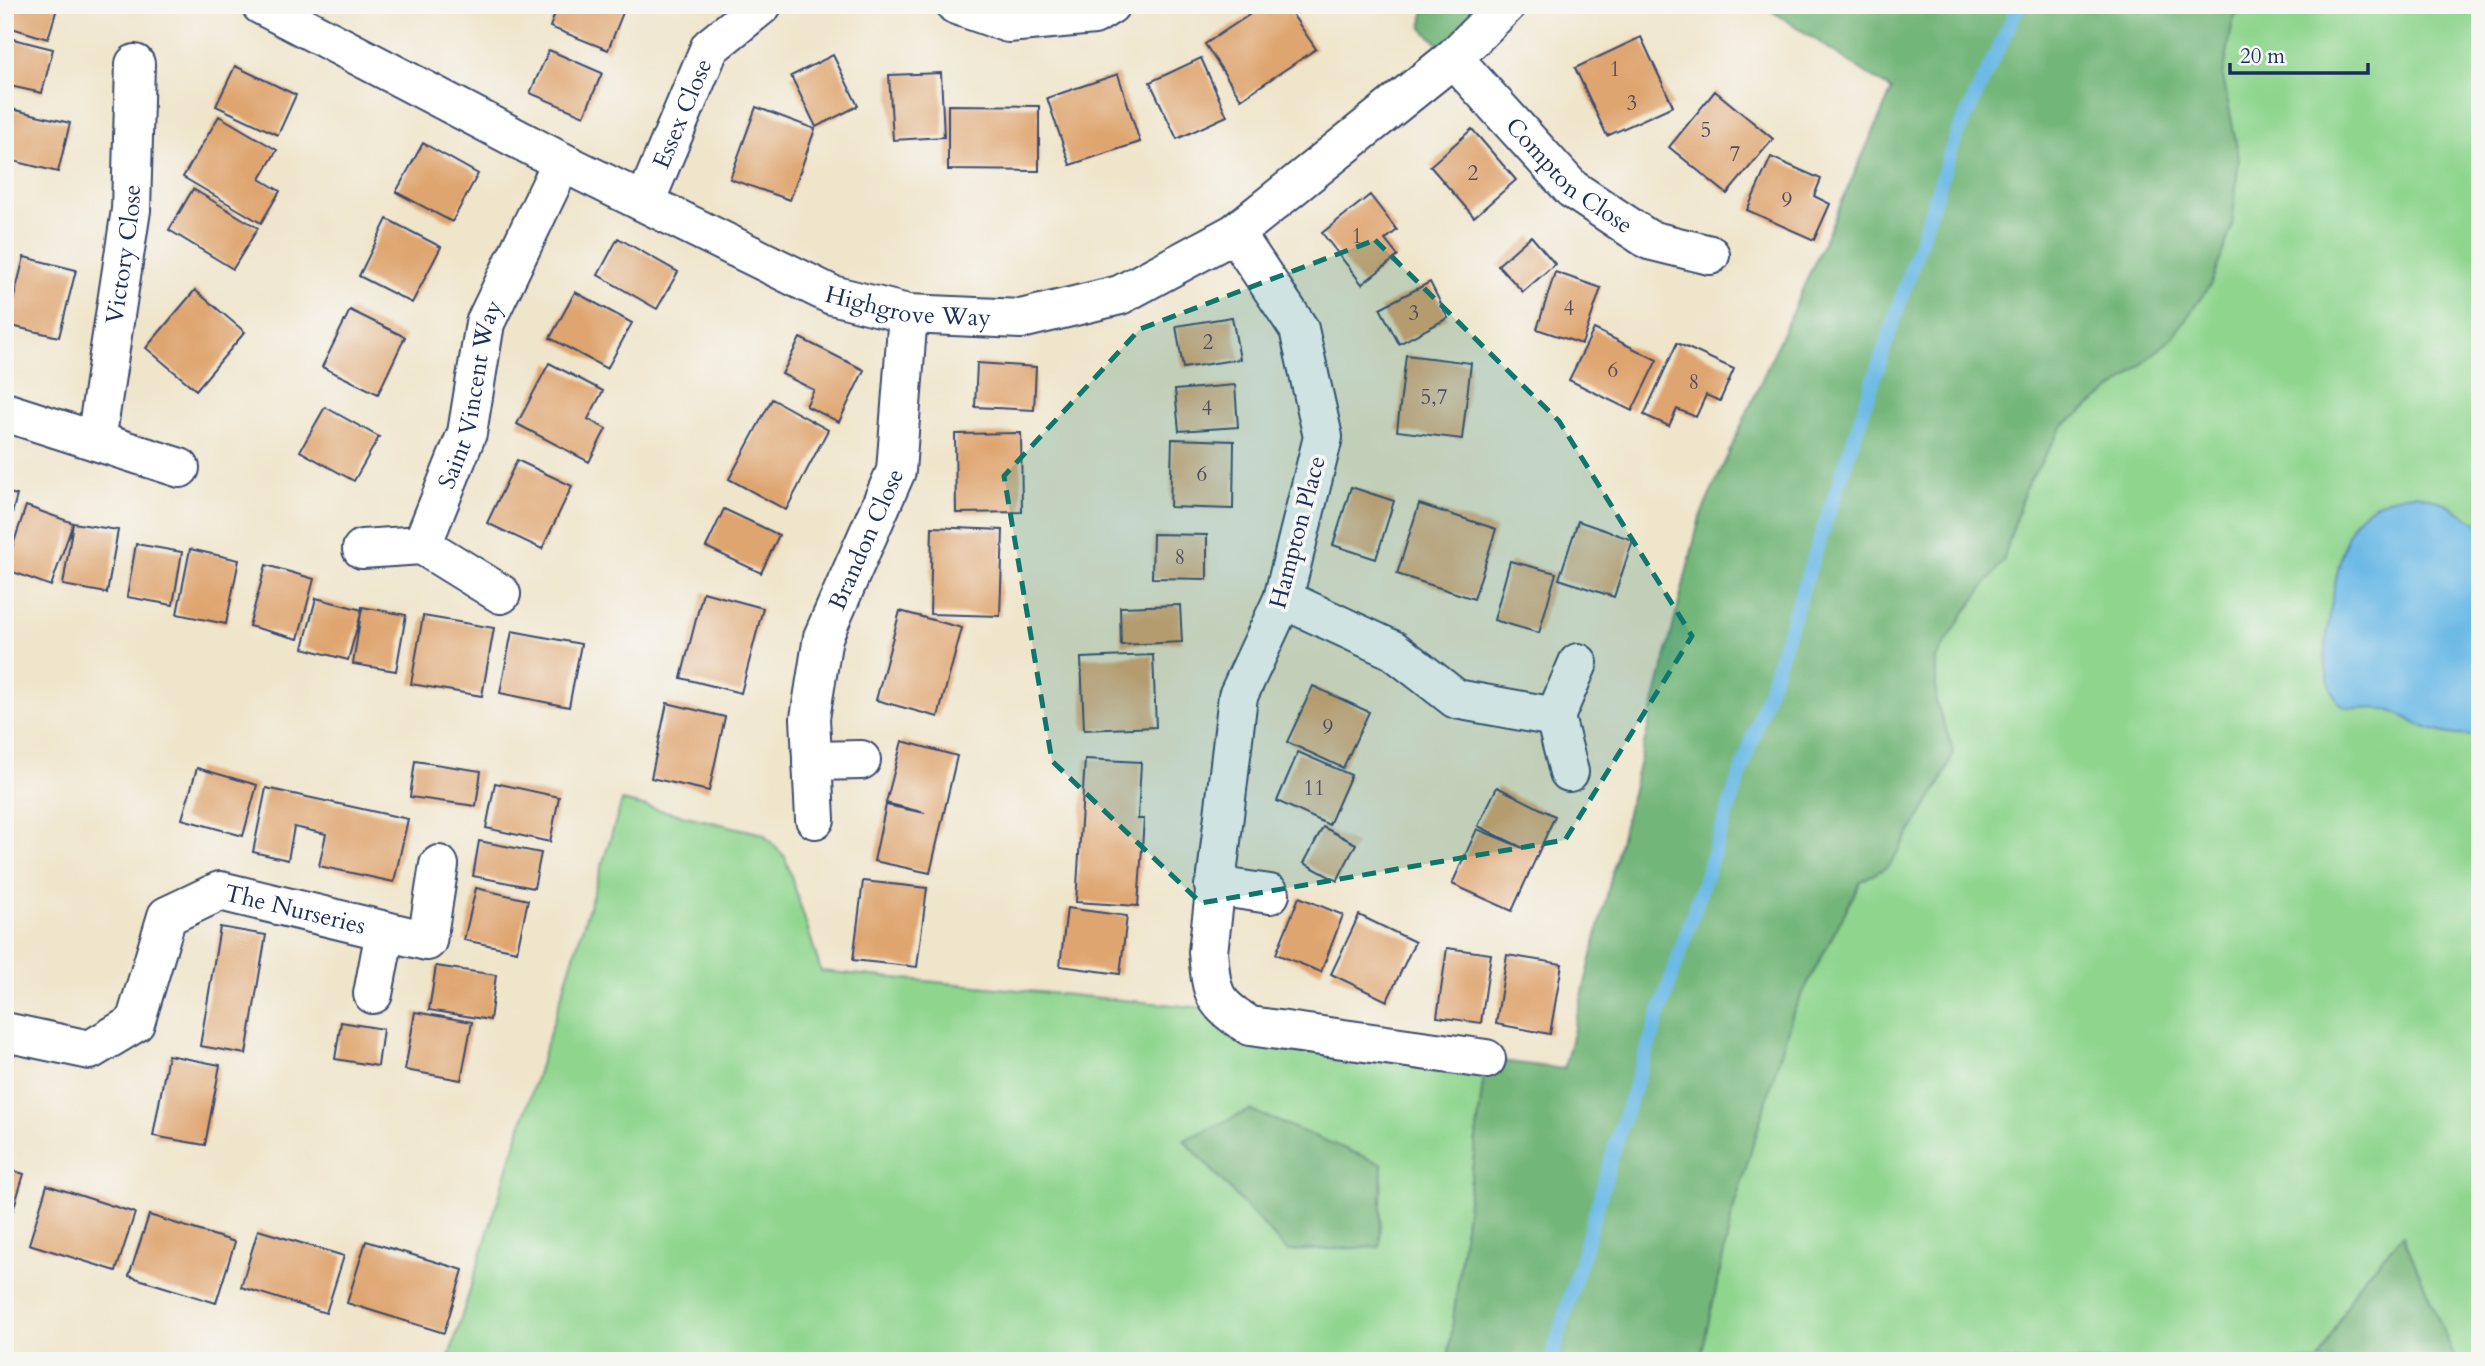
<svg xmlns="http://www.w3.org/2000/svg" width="2485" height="1366" font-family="Cardo,serif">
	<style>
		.green { fill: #8fd58e; stroke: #558276; stroke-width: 2 }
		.forest { fill: #73b679; stroke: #47726c; stroke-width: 2 }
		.water { fill: #6cbae6; stroke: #4474a2; stroke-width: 2 }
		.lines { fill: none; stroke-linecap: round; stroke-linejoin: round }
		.stream { stroke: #6cbae6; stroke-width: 14 }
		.building { fill: #dfa56f }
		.minor-casing { stroke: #3b4a6e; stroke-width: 42 }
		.minor { stroke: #fff; stroke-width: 38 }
		.marked { fill: #0f766e; fill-opacity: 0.2; stroke: #0f766e; stroke-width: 5; stroke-dasharray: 14 9; stroke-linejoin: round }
		.labels { text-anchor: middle; stroke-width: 7; stroke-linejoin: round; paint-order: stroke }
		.number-label { font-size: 21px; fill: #4c4c62 }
		.street-label { font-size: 24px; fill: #1b2f5e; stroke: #f6f6f2 }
	</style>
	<rect width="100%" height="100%" fill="#f6f6f2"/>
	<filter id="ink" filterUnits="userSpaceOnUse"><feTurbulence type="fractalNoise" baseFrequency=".0143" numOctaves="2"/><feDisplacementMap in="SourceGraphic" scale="14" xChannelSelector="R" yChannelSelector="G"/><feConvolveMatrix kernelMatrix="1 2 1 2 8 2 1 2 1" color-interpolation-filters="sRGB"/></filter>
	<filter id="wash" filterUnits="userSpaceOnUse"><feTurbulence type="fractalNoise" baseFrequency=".00686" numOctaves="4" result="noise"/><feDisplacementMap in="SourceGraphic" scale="28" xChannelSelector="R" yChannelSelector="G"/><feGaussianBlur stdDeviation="1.57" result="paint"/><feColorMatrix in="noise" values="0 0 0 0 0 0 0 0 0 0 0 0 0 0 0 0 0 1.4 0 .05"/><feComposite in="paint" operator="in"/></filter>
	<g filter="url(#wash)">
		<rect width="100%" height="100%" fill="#efe5cb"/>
		<path class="green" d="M2109 5H2480V1361H1633Z
			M622 801 763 834 785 857 821 971 1225 1010 1486 1059 1448 1361H448Z"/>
		<path class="forest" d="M1424 5H1506L1453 58 1422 28Z
			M1763 5H2244L2233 20 2223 77 2239 158 2232 227 2211 284 2172 338 2122 382 2063 426 2025 489 2003 561 1963 615 1936 659V702L1954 752 1939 786 1889 866 1861 881 1794 1010 1734 1207 1700 1361H1448L1486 1059 1564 1069 1700 517 1892 90Z
			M1250 1110 1382 1164 1380 1247 1287 1251 1184 1140Z
			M2403 1235 2456 1361H2319L2356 1286Z"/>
		<path class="water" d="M2417 494 2445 503 2480 525V735C2459 737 2437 733 2417 724 2408 720 2399 713 2388 710 2373 705 2348 714 2338 701 2331 692 2327 677 2326 666 2323 641 2340 539 2355 521 2371 502 2394 495 2417 494Z"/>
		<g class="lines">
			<path class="stream" d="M1551 1361 1619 1133 1955 139 2019 5"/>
		</g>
		<g id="blocks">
			<path class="building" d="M5 5H58L48 39 5 26Z
				M370 5H423V11L370 7Z
				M558 5H626L608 50 550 27Z
				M1264 5H1286L1316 49 1241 99 1205 44Z
				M5 37 53 49 42 93 5 85Z
				M1641 37 1673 106 1607 136 1575 68Z
				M549 50 602 73 584 116 530 93Z
				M833 55 858 106 816 127 791 76Z
				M1201 58 1227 116 1177 139 1150 82Z
				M235 66 296 95 278 135 216 106Z
				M941 73 944 137 893 140 889 75Z
				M1118 74 1140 142 1070 165 1047 98Z
				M1715 91 1773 139 1727 194 1669 147Z
				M948 105 1039 106V171L948 170Z
				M756 107 815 129 790 200 730 179Z
				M7 108 70 123 58 172 5 159Z
				M219 116 277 150 260 179 280 191 261 223 183 177Z
				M1472 129 1516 180 1474 217 1430 166Z
				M423 143 478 174 452 222 396 192Z
				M1771 157 1821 179 1814 196 1830 204 1814 240 1747 210Z
				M193 189 258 228 233 269 169 230Z
				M1370 195 1397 230 1385 240 1398 256 1362 284 1322 233Z
				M387 219 441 247 412 303 359 276Z
				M1531 236 1555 264 1523 292 1498 265Z
				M618 238 678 272 657 309 598 275Z
				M24 257 76 270 59 337 7 325Z
				M1555 272 1601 288 1582 344 1537 329Z
				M1430 282 1448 318 1399 344 1380 308Z
				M195 290 245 332 196 390 146 348Z
				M575 292 632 323 607 369 550 338Z
				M350 310 405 337 378 394 322 367Z
				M1232 317 1240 359 1183 368 1176 326Z
				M1594 329 1657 360 1632 411 1569 380Z
				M800 338 864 370 839 422 806 406 814 390 782 374Z
				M1677 343 1734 369 1720 401 1706 395 1696 417 1677 409 1669 426 1644 415Z
				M1406 355 1471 363 1462 439 1397 431Z
				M549 363 603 391 588 419 606 429 589 462 517 424Z
				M977 363 1036 367 1034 410 975 407Z
				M1235 385 1238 427 1179 431 1175 390Z
				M772 399 828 430 786 510 729 479Z
				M325 407 379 437 354 481 300 451Z
				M1021 433 1022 512 956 513 955 434Z
				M1172 439 1234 441 1233 509 1170 507Z
				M517 460 572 486 542 549 487 523Z
				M1351 487 1394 501 1376 559 1333 545Z
				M5 492 17 495 6 536 5 535Z
				M1419 504 1496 529 1474 599 1397 574Z
				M26 506 73 523 118 530 107 593 63 585 73 523 51 586 5 569Z
				M724 509 779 535 761 573 706 547Z
				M1578 521 1633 540 1614 597 1559 579Z
				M932 527 1003 530 1000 616 930 614Z
				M1153 534 1207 535V579L1152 578Z
				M136 544 182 552 173 605 127 597Z
				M190 549 239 560 226 624 177 614Z
				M1510 561 1556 573 1539 633 1494 620Z
				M266 565 314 579 298 639 249 626Z
				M703 592 763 608 741 693 681 678Z
				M316 598 362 610 348 660 303 648Z
				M1180 605 1182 642 1121 645 1120 607Z
				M362 607 406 615 396 671 353 664Z
				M900 611 962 628 938 717 876 700Z
				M423 616 494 628 482 696 411 684Z
				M512 631 581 644 569 707 500 693Z
				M1153 655 1156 727 1084 730 1081 658Z
				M1313 686 1369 712 1343 768 1287 742Z
				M667 703 725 717 709 791 651 778Z
				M902 741 957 756 930 873 874 861 886 805 925 813 886 803Z
				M1298 752 1351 775 1329 825 1277 801Z
				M1085 759 1141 762 1138 819H1144L1138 906 1076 902Z
				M415 761 481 771 476 806 410 797Z
				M197 768 257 785 243 836 182 819Z
				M495 783 559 797 550 842 486 828Z
				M1497 787 1555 816 1512 911 1452 884 1477 829 1523 848 1478 826Z
				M266 788 408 819 394 882 319 866 326 834 294 827 288 860 253 852Z
				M1323 827 1356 844 1337 881 1304 863Z
				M479 841 541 853 534 888 473 876Z
				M863 881 927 888 917 967 853 960Z
				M476 888 528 900 517 951 464 940Z
				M1299 897 1343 915 1321 972 1276 954Z
				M1067 908 1127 916 1120 974 1060 966Z
				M1359 915 1415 942 1387 1001 1331 974Z
				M220 927 266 935 246 1054 200 1046Z
				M1447 948 1491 954 1481 1023 1437 1017Z
				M1507 955 1562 964 1550 1034 1496 1024Z
				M436 966 496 975 490 1020 429 1010Z
				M415 1012 472 1022 461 1080 405 1070Z
				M341 1022 383 1029 378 1066 335 1059Z
				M168 1055 220 1065 205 1145 153 1136Z
				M5 1168 24 1174 6 1233H5Z
				M47 1185 135 1213 116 1271 29 1244Z
				M149 1215 235 1242 216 1303 129 1276Z
				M258 1230 344 1256 326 1313 241 1287Z
				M366 1241 463 1270 444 1333 347 1303Z"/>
		</g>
	</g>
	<g filter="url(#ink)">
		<use href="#blocks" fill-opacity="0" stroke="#3b4a6e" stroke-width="2"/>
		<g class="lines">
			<defs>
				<g id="minor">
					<path id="s1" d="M261 5 562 162 832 295 908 314 1021 319 1120 295 1235 233 1453 58 1506 5"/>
					<path d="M956 5 1008 23 1094 15 1110 5"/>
					<path id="s2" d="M1453 58 1572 189 1649 240 1710 255"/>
					<path id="s3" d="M645 202 710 47 762 5"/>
					<path d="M1235 233 1299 329 1323 437 1283 599 1238 696 1208 952C1212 995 1212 1002 1250 1026L1486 1059"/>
					<path d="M5 412 180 468"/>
					<path id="s4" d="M96 441 131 210 135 64"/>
					<path d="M362 549 422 545"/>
					<path id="s5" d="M501 594 422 545 467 433 485 323 562 162"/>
					<path d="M1283 599 1393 650 1456 699 1555 717 1578 663"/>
					<path d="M1555 717 1569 772"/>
					<path d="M812 761 861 760"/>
					<path id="s6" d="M815 819 810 718 823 637 896 471 908 314"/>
					<path d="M1214 886 1270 894"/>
					<path d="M373 994 385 931"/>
					<path id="s7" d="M5 1032 90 1050 135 1023 167 916 220 891 427 941 439 865"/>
				</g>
			</defs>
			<use href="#minor" class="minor-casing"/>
			<use href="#minor" class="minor"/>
		</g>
	</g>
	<path class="marked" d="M1375 240 1559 421 1692 636 1565 840 1201 903 1052 761 1004 476 1140 329Z"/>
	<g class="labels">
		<g class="number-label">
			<text x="1615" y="76">1</text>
			<text x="1632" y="110">3</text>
			<text x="1706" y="137">5</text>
			<text x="1735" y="161">7</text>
			<text x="1473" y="180">2</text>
			<text x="1787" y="207">9</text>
			<text x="1357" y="243">1</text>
			<text x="1569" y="315">4</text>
			<text x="1414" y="320">3</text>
			<text x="1208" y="349">2</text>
			<text x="1613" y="377">6</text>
			<text x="1694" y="389">8</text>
			<text x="1434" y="404">5,7</text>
			<text x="1207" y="415">4</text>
			<text x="1202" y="481">6</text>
			<text x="1180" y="564">8</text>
			<text x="1328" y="734">9</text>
			<text x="1314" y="795">11</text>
		</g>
		<g class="street-label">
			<text dy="8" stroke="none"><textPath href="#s3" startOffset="96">Essex Close</textPath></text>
			<text dy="8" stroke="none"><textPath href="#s2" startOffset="166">Compton Close</textPath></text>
			<text dy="8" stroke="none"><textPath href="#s4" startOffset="189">Victory Close</textPath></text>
			<text dy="8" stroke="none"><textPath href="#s1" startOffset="718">Highgrove Way</textPath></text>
			<text dy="8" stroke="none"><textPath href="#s5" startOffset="252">Saint Vincent Way</textPath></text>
			<text transform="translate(1297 532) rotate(-75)" y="8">Hampton Place</text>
			<text dy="8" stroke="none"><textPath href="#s6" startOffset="290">Brandon Close</textPath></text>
			<text dy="8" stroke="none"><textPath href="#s7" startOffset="387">The Nurseries</textPath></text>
		</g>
	</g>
	<rect width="2485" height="1366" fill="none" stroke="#f6f6f2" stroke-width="28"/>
	<path d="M2230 63v10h138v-10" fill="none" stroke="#1b2f5e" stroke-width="3.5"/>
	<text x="2240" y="63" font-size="21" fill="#1b2f5e" stroke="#f6f6f2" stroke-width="5" paint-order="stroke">20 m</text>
</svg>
